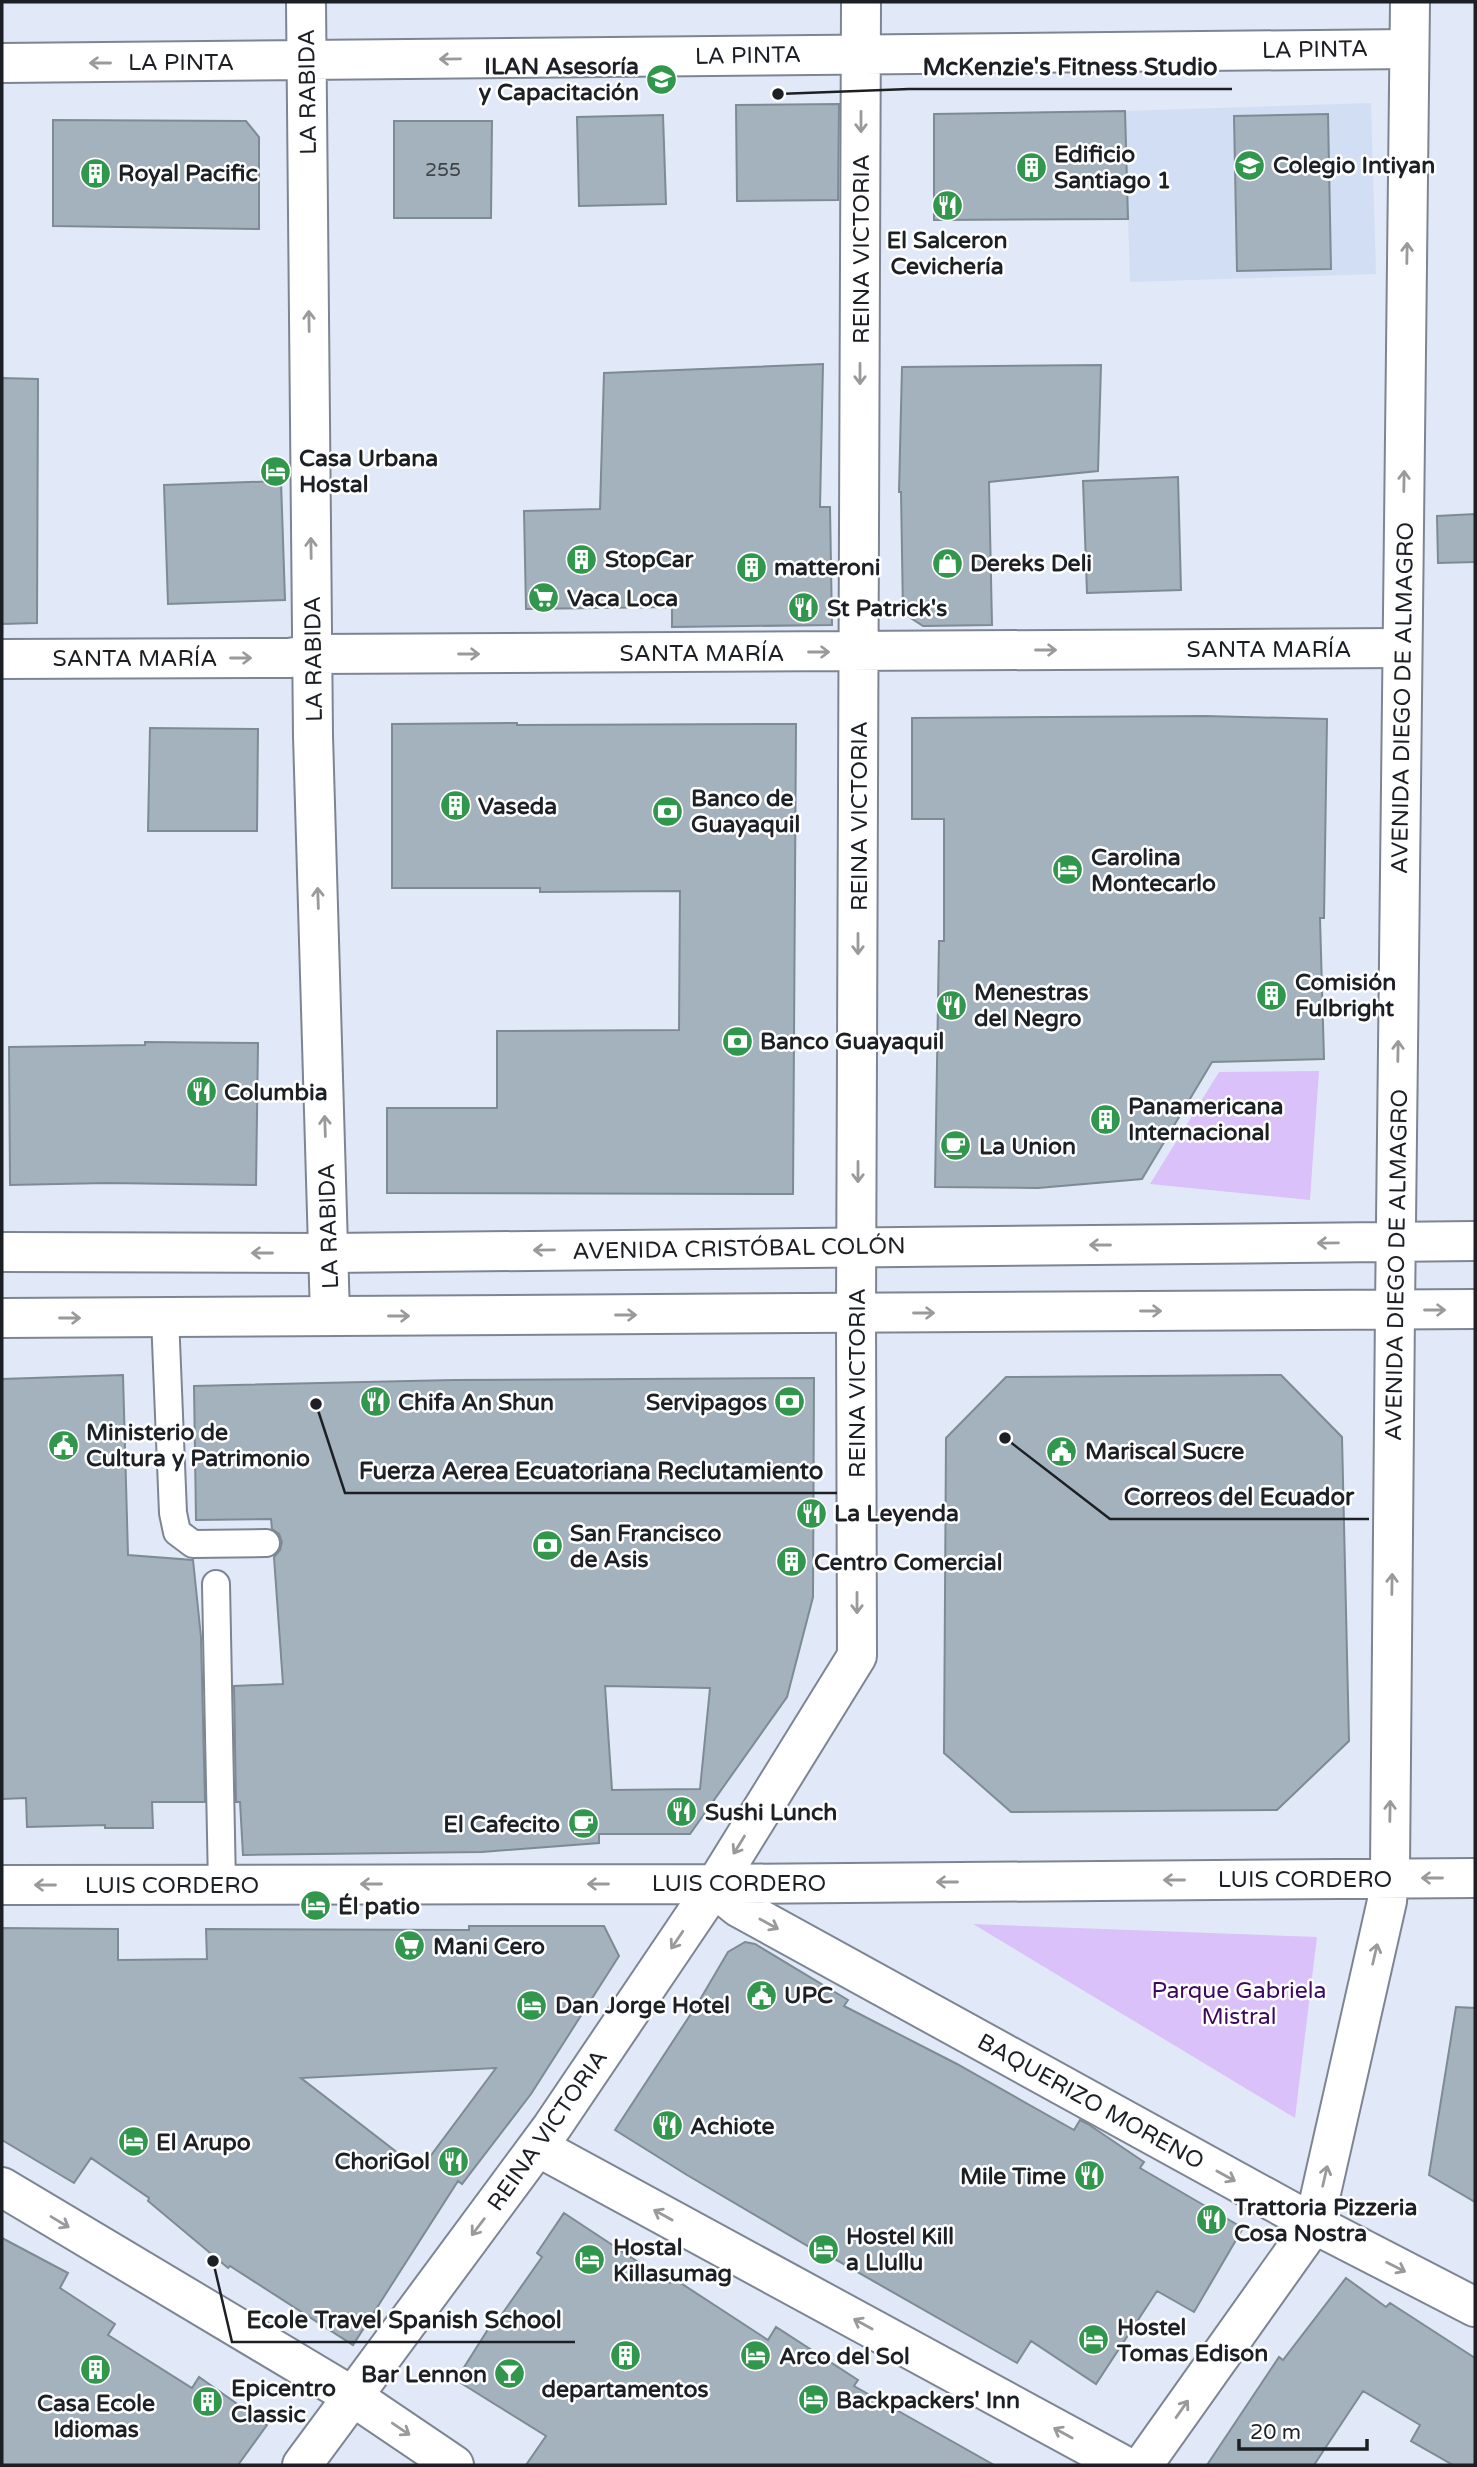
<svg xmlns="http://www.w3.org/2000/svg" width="1477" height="2467" font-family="'Varela Round',sans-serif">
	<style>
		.built { fill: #d2def3 }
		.green { fill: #dbc1f9 }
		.building { fill: #a3b2bc; stroke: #7d8b94; stroke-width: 2; fill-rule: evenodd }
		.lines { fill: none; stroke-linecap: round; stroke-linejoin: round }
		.service-casing { stroke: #7e8592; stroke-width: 30 }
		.minor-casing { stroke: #7e8592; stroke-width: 42 }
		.tertiary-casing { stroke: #7e8592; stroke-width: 42 }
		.service { stroke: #fff; stroke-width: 26 }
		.minor { stroke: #fff; stroke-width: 38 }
		.tertiary { stroke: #fff; stroke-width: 38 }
		.oneway { stroke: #999a9c }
		.labels { text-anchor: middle; stroke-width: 5; stroke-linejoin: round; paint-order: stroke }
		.number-label { font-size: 19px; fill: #3e444a }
		.street-label { font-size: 23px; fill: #1c1f24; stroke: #fff }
		.poi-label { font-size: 23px; font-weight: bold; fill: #1c1f24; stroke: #fff; text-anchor: start }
		.park-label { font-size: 23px; fill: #3e0762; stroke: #fff }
		.leader { fill: none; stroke: #1c1f24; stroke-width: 2.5 }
		.callout-dot { fill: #1c1f24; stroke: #fff; stroke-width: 2.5 }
		.callout-label { font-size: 24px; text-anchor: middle; font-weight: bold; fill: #1c1f24; stroke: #fff; stroke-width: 5; stroke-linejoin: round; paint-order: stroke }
	</style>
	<rect width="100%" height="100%" fill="#e1e9f8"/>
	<path class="built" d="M1371 103 1376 274 1130 282 1125 111Z"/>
	<path class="green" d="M1319 1071 1310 1200 1150 1184 1219 1072Z
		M973 1924 1317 1937 1295 2118Z"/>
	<path class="building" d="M839 104 838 200 737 201 736 105Z
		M1125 111 1128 219 934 220V114Z
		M1328 114 1331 269 1237 271 1234 116Z
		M663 115 666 204 579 206 577 117Z
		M53 120 246 121 259 137V229L53 226Z
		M394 121H492L491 218H394Z
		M823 364 820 507H830L832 625 672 627V607L526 609 524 511 600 509 604 373Z
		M1101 365 1098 471 989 482 992 625 923 626 903 613 901 492H899L902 367Z
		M2 378 38 379 37 623 2 624Z
		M1178 477 1181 590 1087 593 1083 481Z
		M281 481 285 600 168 604 164 485Z
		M1475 514V562L1438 563 1437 516Z
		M1205 716 1327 719 1324 918H1320L1324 1059 1212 1062 1142 1179 1038 1188 935 1187 939 941H944V819H912V718Z
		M517 723V725L796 724 793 1194 387 1193V1108H497V1031L679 1030 680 891 540 892V888H392V724Z
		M150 728 258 729 257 831H148Z
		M145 1042 258 1043 256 1185 107 1183 10 1185 9 1047 145 1045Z
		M123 1375 128 1555 193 1560 201 1637 205 1802H152L153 1828H105V1825L27 1827 26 1798 2 1799V1379Z
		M1281 1375 1342 1437 1349 1741 1277 1810 1011 1812 944 1753 946 1438 1006 1377Z
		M814 1378 813 1597 787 1697 690 1834H599V1843L482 1852 243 1855 240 1802H236L234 1686 283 1684 274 1557 280 1550 282 1542 279 1534 272 1529 271 1519 196 1520 194 1386 454 1380ZM605 1686 710 1688 700 1789 612 1790Z
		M469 1926H604L619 1956 531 2094 462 2184 458 2181 353 2345 230 2266 228 2268 148 2201 149 2198 91 2158 74 2183 2 2140V1928L118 1929V1960L207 1959 206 1929 469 1930ZM496 2068 420 2170 301 2078Z
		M745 1942 755 1944 848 2000 844 2006 957 2064 1074 2130 1080 2120 1088 2124 1144 2162 1140 2168 1243 2228 1194 2312 1157 2291 1096 2384 1031 2341 1017 2363 824 2253 823 2255 687 2175 615 2130 698 2003 728 1952Z
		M1456 2007 1475 2008V2202L1429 2175Z
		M564 2213 670 2283 673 2278 768 2340 776 2327 858 2380 854 2386 994 2465H526L546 2436 456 2380 492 2323 495 2324 542 2257 537 2253Z
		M2 2238 68 2273 60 2288 115 2324 108 2335 192 2388 199 2377 267 2425 238 2465H2Z
		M1346 2278 1386 2307 1390 2303 1475 2358V2465H1453L1411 2441 1420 2425 1363 2391 1314 2465H1207L1279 2357 1283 2360Z"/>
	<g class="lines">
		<defs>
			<path id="service" d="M165 1317 173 1513 177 1532 193 1544 266 1543
				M216 1584 222 1885"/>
			<path id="minor" d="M306 2 313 736 330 1316
				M2 63 1409 49
				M2 659 289 658 313 654 1402 648
				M716 1884 722 1894 738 1907 1314 2224 1475 2307
				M2 1885 716 1884 1475 1878
				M538 2147 1123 2465
				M2 2187 352 2396 454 2465
				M302 2465 552 2127 716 1884 857 1656 856 1314 861 2
				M1143 2465 1314 2224 1387 1901 1390 1869 1395 1310"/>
			<path id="tertiary" d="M2 1252 330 1253 1475 1241
				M1395 1310 1410 2
				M2 1318 1475 1309"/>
		</defs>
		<use href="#service" class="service-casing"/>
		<use href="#minor" class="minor-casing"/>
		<use href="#tertiary" class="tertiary-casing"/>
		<use href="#service" class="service"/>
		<use href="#minor" class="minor"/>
		<use href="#tertiary" class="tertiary"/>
	</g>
	<defs><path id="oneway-shaft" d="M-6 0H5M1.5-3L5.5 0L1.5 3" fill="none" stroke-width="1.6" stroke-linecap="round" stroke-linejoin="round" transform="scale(1.75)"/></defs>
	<g class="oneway">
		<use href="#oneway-shaft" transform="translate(450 59) rotate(179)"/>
		<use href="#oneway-shaft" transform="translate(100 63) rotate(180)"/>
		<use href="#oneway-shaft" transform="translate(861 122) rotate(90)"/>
		<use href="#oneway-shaft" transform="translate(1407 253) rotate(-89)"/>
		<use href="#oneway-shaft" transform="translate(309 321) rotate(-91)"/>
		<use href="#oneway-shaft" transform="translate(860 374) rotate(90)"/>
		<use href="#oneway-shaft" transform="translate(1404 481) rotate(-89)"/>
		<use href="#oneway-shaft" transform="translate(311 548) rotate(-91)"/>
		<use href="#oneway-shaft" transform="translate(1046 650)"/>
		<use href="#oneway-shaft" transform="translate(819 652)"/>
		<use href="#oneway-shaft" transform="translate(469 654)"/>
		<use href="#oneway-shaft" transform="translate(241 658)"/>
		<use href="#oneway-shaft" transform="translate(318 898) rotate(-92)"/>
		<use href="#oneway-shaft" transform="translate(858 944) rotate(90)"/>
		<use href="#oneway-shaft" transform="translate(1398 1051) rotate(-89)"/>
		<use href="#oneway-shaft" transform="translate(325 1126) rotate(-92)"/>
		<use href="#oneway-shaft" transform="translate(858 1172) rotate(90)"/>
		<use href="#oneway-shaft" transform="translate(1328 1243) rotate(179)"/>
		<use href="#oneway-shaft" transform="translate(1100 1245) rotate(180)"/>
		<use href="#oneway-shaft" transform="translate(544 1250) rotate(179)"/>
		<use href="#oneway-shaft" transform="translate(262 1253) rotate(-180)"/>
		<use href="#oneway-shaft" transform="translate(1435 1310)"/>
		<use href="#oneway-shaft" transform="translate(1151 1311)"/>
		<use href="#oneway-shaft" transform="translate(924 1313)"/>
		<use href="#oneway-shaft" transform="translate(626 1315)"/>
		<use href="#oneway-shaft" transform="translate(399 1316)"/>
		<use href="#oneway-shaft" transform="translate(70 1318)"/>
		<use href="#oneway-shaft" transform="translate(1392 1584) rotate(-89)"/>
		<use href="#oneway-shaft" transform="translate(857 1603) rotate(90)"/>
		<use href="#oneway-shaft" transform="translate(1390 1811) rotate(-89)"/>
		<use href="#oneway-shaft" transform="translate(739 1845) rotate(122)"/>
		<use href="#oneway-shaft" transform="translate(1432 1878) rotate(180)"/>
		<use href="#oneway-shaft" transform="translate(1174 1880) rotate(180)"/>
		<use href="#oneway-shaft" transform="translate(947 1882) rotate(180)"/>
		<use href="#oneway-shaft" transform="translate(371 1884) rotate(180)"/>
		<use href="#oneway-shaft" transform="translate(598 1884) rotate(180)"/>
		<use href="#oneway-shaft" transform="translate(45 1885) rotate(180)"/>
		<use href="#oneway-shaft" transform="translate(769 1924) rotate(29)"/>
		<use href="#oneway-shaft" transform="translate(677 1940) rotate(124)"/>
		<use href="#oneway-shaft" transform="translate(1375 1954) rotate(-77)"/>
		<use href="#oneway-shaft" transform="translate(1226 2176) rotate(29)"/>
		<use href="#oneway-shaft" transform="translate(1325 2176) rotate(-77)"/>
		<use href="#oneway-shaft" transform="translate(663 2215) rotate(-151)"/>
		<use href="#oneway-shaft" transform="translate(60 2222) rotate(31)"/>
		<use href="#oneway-shaft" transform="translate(478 2227) rotate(127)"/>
		<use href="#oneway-shaft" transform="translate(1396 2267) rotate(27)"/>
		<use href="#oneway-shaft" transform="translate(863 2324) rotate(-151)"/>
		<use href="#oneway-shaft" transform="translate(1182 2409) rotate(-55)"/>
		<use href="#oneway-shaft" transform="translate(401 2429) rotate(34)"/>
		<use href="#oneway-shaft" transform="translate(1063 2433) rotate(-151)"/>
	</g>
	<defs>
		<symbol id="school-disc" viewBox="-11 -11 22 22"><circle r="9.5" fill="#30974d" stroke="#fff"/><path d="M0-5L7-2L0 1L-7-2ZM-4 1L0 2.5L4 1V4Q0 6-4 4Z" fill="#fff"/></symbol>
		<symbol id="building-disc" viewBox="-11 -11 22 22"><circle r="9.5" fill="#30974d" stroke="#fff"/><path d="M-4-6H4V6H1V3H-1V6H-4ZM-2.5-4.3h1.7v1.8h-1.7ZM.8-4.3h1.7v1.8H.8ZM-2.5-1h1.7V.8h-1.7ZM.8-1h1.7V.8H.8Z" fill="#fff"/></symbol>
		<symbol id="restaurant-disc" viewBox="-11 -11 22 22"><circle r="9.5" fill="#30974d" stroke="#fff"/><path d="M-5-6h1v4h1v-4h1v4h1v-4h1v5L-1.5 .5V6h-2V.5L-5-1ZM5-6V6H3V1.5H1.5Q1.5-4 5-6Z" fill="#fff"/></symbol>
		<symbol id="hotel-disc" viewBox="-11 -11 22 22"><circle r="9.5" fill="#30974d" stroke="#fff"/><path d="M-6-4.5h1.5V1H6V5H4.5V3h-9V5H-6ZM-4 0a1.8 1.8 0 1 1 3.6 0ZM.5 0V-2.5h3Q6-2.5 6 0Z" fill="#fff"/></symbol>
		<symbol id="shop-disc" viewBox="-11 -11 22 22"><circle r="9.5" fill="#30974d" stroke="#fff"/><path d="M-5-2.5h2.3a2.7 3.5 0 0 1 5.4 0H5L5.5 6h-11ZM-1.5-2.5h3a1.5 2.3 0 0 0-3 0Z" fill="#fff"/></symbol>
		<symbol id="supermarket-disc" viewBox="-11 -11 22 22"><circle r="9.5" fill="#30974d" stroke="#fff"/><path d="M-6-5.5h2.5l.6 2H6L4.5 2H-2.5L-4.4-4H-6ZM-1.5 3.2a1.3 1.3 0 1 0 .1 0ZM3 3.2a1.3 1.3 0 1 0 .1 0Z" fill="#fff"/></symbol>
		<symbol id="bank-disc" viewBox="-11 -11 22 22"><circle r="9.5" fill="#30974d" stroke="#fff"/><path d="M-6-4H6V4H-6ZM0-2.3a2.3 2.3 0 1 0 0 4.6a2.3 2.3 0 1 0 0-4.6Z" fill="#fff"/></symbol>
		<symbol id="cafe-disc" viewBox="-11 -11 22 22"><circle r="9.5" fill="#30974d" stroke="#fff"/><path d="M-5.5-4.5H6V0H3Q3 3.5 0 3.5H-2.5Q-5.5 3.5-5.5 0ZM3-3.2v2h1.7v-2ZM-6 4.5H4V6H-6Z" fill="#fff"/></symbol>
		<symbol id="civic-disc" viewBox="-11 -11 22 22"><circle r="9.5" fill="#30974d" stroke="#fff"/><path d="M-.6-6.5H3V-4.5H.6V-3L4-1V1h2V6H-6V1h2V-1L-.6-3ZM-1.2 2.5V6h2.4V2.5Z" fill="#fff"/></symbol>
		<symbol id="bar-disc" viewBox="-11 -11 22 22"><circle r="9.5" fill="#30974d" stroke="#fff"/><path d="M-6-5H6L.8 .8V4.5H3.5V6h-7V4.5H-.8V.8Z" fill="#fff"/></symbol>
	</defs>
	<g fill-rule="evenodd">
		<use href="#school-disc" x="644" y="62" width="35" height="35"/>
		<use href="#school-disc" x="1232" y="148" width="35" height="35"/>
		<use href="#building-disc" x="1014" y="150" width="35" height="35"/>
		<use href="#building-disc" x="78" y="156" width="35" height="35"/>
		<use href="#restaurant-disc" x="930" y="188" width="35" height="35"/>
		<use href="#hotel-disc" x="258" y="454" width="35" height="35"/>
		<use href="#building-disc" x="564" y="542" width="35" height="35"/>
		<use href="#shop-disc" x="930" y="546" width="35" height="35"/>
		<use href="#building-disc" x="734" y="550" width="35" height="35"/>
		<use href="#supermarket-disc" x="526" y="580" width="35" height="35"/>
		<use href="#restaurant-disc" x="786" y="590" width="35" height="35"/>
		<use href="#building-disc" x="438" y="788" width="35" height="35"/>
		<use href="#bank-disc" x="650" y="794" width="35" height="35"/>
		<use href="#hotel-disc" x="1050" y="852" width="35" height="35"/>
		<use href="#building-disc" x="1254" y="978" width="35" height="35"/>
		<use href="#restaurant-disc" x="934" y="988" width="35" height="35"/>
		<use href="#bank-disc" x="720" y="1024" width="35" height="35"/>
		<use href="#restaurant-disc" x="184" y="1074" width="35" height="35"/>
		<use href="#building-disc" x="1088" y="1102" width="35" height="35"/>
		<use href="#cafe-disc" x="938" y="1128" width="35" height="35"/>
		<use href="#restaurant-disc" x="358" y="1384" width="35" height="35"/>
		<use href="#bank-disc" x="772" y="1384" width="35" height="35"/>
		<use href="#civic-disc" x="46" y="1428" width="35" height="35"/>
		<use href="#civic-disc" x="1044" y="1434" width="35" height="35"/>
		<use href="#restaurant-disc" x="794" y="1496" width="35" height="35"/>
		<use href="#bank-disc" x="530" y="1528" width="35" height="35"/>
		<use href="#building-disc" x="774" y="1544" width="35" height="35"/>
		<use href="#restaurant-disc" x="664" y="1794" width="35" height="35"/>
		<use href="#cafe-disc" x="566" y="1806" width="35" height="35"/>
		<use href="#hotel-disc" x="298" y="1888" width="35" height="35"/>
		<use href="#supermarket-disc" x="392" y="1928" width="35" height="35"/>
		<use href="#civic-disc" x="744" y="1978" width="35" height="35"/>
		<use href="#hotel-disc" x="514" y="1988" width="35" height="35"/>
		<use href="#restaurant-disc" x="650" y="2108" width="35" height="35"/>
		<use href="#hotel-disc" x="116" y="2124" width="35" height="35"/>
		<use href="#restaurant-disc" x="436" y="2144" width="35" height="35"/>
		<use href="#restaurant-disc" x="1072" y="2158" width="35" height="35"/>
		<use href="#restaurant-disc" x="1194" y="2202" width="35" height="35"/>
		<use href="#hotel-disc" x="806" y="2232" width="35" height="35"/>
		<use href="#hotel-disc" x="572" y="2242" width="35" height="35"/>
		<use href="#hotel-disc" x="1076" y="2322" width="35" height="35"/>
		<use href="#building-disc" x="608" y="2338" width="35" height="35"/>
		<use href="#hotel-disc" x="738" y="2338" width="35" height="35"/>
		<use href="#building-disc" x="78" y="2352" width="35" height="35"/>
		<use href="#bar-disc" x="492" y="2356" width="35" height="35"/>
		<use href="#hotel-disc" x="796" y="2382" width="35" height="35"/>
		<use href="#building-disc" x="190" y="2384" width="35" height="35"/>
	</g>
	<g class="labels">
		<g class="number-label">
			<text x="443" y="176">255</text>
		</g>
		<g class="street-label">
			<text transform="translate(1315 49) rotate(-1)" y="8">LA PINTA</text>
			<text transform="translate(748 55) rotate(-1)" y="8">LA PINTA</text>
			<text x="181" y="70">LA PINTA</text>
			<text transform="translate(307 92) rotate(-91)" y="8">LA RABIDA</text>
			<text transform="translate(861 249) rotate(-90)" y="8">REINA VICTORIA</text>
			<text x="1269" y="657">SANTA MARÍA</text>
			<text x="702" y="661">SANTA MARÍA</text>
			<text x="135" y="666">SANTA MARÍA</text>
			<text transform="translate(313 659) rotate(-91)" y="8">LA RABIDA</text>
			<text transform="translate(1402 698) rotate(-89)" y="8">AVENIDA DIEGO DE ALMAGRO</text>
			<text transform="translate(859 816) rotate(-90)" y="8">REINA VICTORIA</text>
			<text transform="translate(328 1226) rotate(-92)" y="8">LA RABIDA</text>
			<text transform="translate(739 1248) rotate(-1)" y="8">AVENIDA CRISTÓBAL COLÓN</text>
			<text transform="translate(1396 1265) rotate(-89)" y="8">AVENIDA DIEGO DE ALMAGRO</text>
			<text transform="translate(857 1383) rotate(-90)" y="8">REINA VICTORIA</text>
			<text x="1305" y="1887">LUIS CORDERO</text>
			<text x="739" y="1891">LUIS CORDERO</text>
			<text x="172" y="1893">LUIS CORDERO</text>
			<text transform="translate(1091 2101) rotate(29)" y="8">BAQUERIZO MORENO</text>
			<text transform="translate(547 2130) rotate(-55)" y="8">REINA VICTORIA</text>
		</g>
		<g class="poi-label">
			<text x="639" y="74" text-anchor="end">ILAN Asesoría<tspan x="639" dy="26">y Capacitación</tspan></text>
			<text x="1054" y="162">Edificio<tspan x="1054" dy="26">Santiago 1</tspan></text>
			<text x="1273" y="173">Colegio Intiyan</text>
			<text x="118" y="181">Royal Pacific</text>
			<text x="947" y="248" text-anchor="middle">El Salceron<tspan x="947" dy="26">Cevichería</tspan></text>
			<text x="299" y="466">Casa Urbana<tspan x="299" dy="26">Hostal</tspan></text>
			<text x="605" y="567">StopCar</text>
			<text x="970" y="571">Dereks Deli</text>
			<text x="774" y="575">matteroni</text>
			<text x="567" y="606">Vaca Loca</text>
			<text x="827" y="616">St Patrick's</text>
			<text x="691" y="806">Banco de<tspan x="691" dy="26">Guayaquil</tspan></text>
			<text x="478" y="814">Vaseda</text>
			<text x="1091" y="865">Carolina<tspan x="1091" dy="26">Montecarlo</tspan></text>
			<text x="1295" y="990">Comisión<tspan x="1295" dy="26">Fulbright</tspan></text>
			<text x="974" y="1000">Menestras<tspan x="974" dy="26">del Negro</tspan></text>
			<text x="760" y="1049">Banco Guayaquil</text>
			<text x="224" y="1100">Columbia</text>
			<text x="1128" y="1114">Panamericana<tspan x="1128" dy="26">Internacional</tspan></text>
			<text x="979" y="1154">La Union</text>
			<text x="398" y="1410">Chifa An Shun</text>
			<text x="767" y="1410" text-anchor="end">Servipagos</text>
			<text x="86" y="1440">Ministerio de<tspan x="86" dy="26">Cultura y Patrimonio</tspan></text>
			<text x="1085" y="1459">Mariscal Sucre</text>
			<text x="834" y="1521">La Leyenda</text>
			<text x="570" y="1541">San Francisco<tspan x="570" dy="26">de Asis</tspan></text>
			<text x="814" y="1570">Centro Comercial</text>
			<text x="705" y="1820">Sushi Lunch</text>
			<text x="560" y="1832" text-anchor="end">El Cafecito</text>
			<text x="338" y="1914">Él patio</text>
			<text x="433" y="1954">Mani Cero</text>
			<text x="784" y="2003">UPC</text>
			<text x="555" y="2013">Dan Jorge Hotel</text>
			<text x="690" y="2134">Achiote</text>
			<text x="156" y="2150">El Arupo</text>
			<text x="430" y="2169" text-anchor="end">ChoriGol</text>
			<text x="1066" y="2184" text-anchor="end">Mile Time</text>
			<text x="1234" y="2215">Trattoria Pizzeria<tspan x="1234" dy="26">Cosa Nostra</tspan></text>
			<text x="846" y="2244">Hostel Kill<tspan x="846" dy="26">a Llullu</tspan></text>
			<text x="613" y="2255">Hostal<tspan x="613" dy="26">Killasumag</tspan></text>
			<text x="1117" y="2335">Hostel<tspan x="1117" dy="26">Tomas Edison</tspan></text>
			<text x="779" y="2364">Arco del Sol</text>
			<text x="487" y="2382" text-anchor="end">Bar Lennon</text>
			<text x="231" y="2396">Epicentro<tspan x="231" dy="26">Classic</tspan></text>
			<text x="625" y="2397" text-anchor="middle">departamentos</text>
			<text x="836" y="2408">Backpackers' Inn</text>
			<text x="96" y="2411" text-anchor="middle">Casa Ecole<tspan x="96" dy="26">Idiomas</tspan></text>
		</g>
		<g class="park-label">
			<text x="1239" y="1998">Parque Gabriela<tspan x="1239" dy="26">Mistral</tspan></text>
		</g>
	</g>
	<path class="leader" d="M778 94L909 89H1232M316 1404L345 1493H837M1005 1438L1110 1519H1369M213 2261L232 2342H575"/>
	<g class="callout-dot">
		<circle cx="778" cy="94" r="7"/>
		<circle cx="316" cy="1404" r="7"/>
		<circle cx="1005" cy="1438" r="7"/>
		<circle cx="213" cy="2261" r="7"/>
	</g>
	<g class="callout-label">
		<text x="1070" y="75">McKenzie's Fitness Studio</text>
		<text x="591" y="1479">Fuerza Aerea Ecuatoriana Reclutamiento</text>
		<text x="1239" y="1505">Correos del Ecuador</text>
		<text x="404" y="2328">Ecole Travel Spanish School</text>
	</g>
	<rect width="1477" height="2467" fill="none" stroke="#1c1f24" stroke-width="7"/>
	<path d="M1239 2439v10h128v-10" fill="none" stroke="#1c1f24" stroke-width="3.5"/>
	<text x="1250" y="2439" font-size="21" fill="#1c1f24" stroke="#ffffff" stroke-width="5" paint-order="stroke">20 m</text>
</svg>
